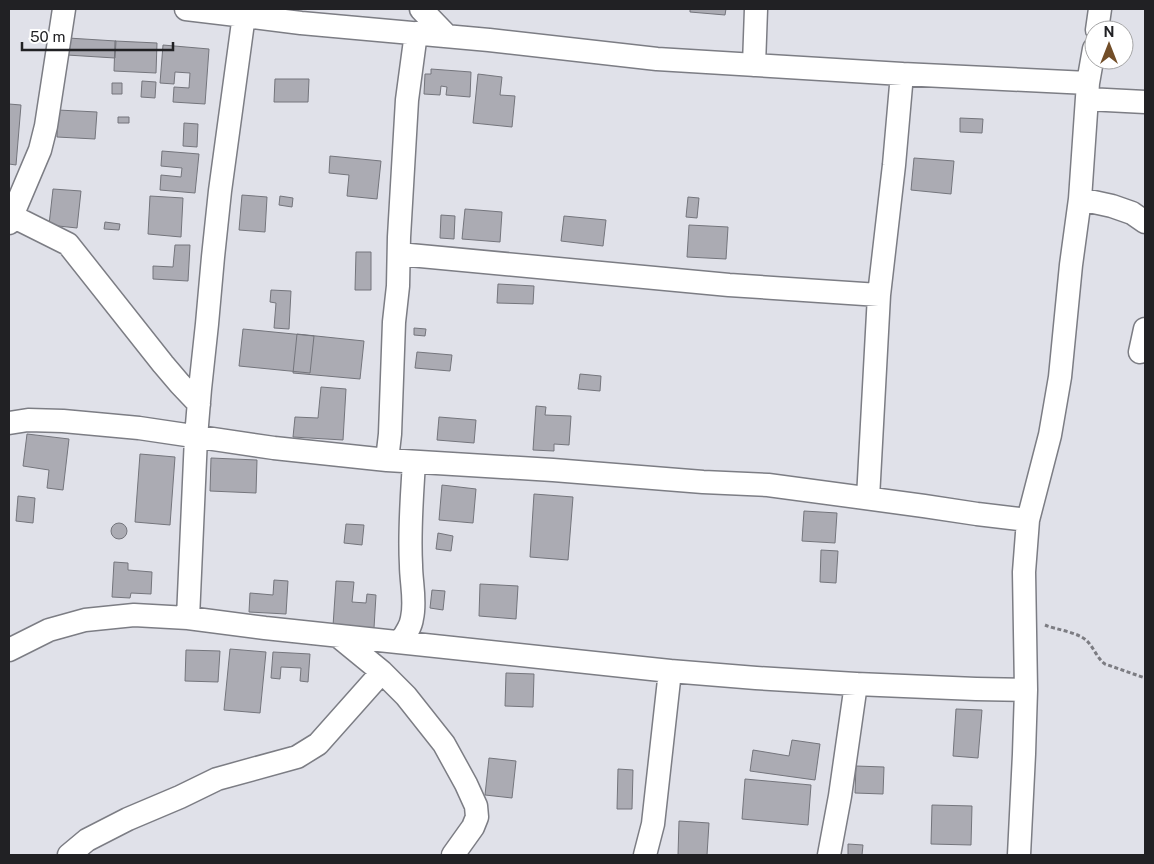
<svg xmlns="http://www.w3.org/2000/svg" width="1154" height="864" font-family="'Public Sans',sans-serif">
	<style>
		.building { fill: #ababb3; stroke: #74757c }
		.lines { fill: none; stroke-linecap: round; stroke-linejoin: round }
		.minor-casing { stroke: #7c7d84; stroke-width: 25 }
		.path { stroke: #7c7c82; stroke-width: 3; stroke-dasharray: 4 2.5; stroke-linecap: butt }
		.minor { stroke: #fff; stroke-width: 22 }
	</style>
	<rect width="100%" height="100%" fill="#e0e1e9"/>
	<path class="building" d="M690 9H726L725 15 690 12Z
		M68 38 116 41 115 58 67 55Z
		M115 41 157 43 156 73 114 71Z
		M163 45 209 49 205 104 173 102 174 87 189 88 190 73 175 72 174 84 160 83Z
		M431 69 471 72 470 97 446 95 447 87 441 86 440 95 424 94 425 74H431Z
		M478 74 502 77 500 95 515 96 512 127 473 123Z
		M275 79H309L308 102H274Z
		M142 81 156 82 155 98 141 97Z
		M112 83H122V94H112Z
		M9 104 21 105 16 165 9 164Z
		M58 110 97 112 95 139 57 137Z
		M118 117H129V123H118Z
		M960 118 983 119 982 133 960 132Z
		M184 123 198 124 197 147 183 146Z
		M162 151 199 154 195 193 160 190 161 175 181 177 182 168 161 166Z
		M330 156 381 161 377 199 347 196 349 175 329 173Z
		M914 158 954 161 951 194 911 190Z
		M53 189 81 191 77 228 49 225Z
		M242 195 267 197 265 232 239 230Z
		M150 196 183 198 181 237 148 234Z
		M280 196 293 198 292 207 279 205Z
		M688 197 699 198 697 218 686 217Z
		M465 209 502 212 500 242 462 239Z
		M441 215 455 216 454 239 440 238Z
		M564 216 606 220 603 246 561 241Z
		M105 222 120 224 119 230 104 229Z
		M689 225 728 227 726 259 687 257Z
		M175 245H190L188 281 153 279V266L173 267Z
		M356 252H371V290H355Z
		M498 284 534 286 533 304 497 303Z
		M271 290 291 291 289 329 274 328 276 303 270 302Z
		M414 328 426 329 425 336 414 335Z
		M243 329 314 336 310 373 239 366Z
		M297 334 364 341 360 379 293 373Z
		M417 352 452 355 450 371 415 368Z
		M580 374 601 376 600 391 578 389Z
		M321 387 346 389 343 440 293 437 295 417 318 418Z
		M536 406 546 407 545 415 571 416 569 445 554 444V451L533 450Z
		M439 417 476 420 474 443 437 440Z
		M27 434 69 439 63 490 47 488 49 470 23 466Z
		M140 454 175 457 170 525 135 522Z
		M211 458 257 460 256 493 210 491Z
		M442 485 476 489 473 523 439 520Z
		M534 494 573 497 568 560 530 557Z
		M18 496 35 498 33 523 16 521Z
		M804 511 837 513 835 543 802 541Z
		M111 531a8 8 0 1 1 16 0a8 8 0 1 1-16 0Z
		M346 524 364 525 362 545 344 543Z
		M438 533 453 536 451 551 436 549Z
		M821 550 838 551 836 583 820 582Z
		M114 562 128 563V570L152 572 151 594 131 593 130 598 112 597Z
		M274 580 288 581 286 614 249 612 250 593 273 595Z
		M336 581 354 582 352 602 366 603 367 594 376 595 374 628 333 626Z
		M480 584 518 586 516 619 479 616Z
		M432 590 445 591 443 610 430 608Z
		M230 649 266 652 260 713 224 710Z
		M186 650 220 651 218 682 185 681Z
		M273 652 310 654 308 682 300 681 301 668 281 667 280 679 271 678Z
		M506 673 534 674 533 707 505 706Z
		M956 709 982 710 978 758 953 756Z
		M792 740 820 744 815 780 750 771 753 750 789 756Z
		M489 758 516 761 512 798 485 795Z
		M856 766 884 767 883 794 855 793Z
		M618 769 633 770 632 809H617Z
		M745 779 811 785 808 825 742 819Z
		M932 805 972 806 971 845 931 844Z
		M679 821 709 823 707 855H678Z
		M848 844 863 845 862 855H848Z"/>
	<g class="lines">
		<defs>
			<path id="minor" d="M186 9 301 23 489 40 657 59 902 74 1088 83
				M421 9 447 36
				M1097 30 1100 9
				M754 65 756 9
				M1087 99 1145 102
				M1080 199 1112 206 1132 213 1145 222
				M12 216 68 244 163 364 180 384 199 404
				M9 223 40 150 46 126 64 9
				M399 254 729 285 879 295
				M1140 352 1145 329
				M9 423 28 420 63 421 139 428 274 448 387 460 553 470 703 482 768 485 924 506 977 514 1028 520
				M387 460 390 434 394 322 398 286 399 237 407 100 416 33
				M868 498 879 295 894 165 902 74
				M188 618 196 437 200 389 207 324 213 257 220 191 244 15
				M338 636 382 672 406 696 444 744 466 784 476 806 477 817 473 827 453 855
				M400 642C405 635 411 627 412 618 416 601 411 582 411 565 409 530 412 496 414 462
				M9 650 49 630 85 620 134 615 188 618 265 628 670 671 756 678 856 684 976 689 1026 690
				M69 855 87 840 128 819 180 797 217 779 297 757 318 744 382 672
				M645 855 653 824 670 671
				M829 855 840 796 856 684
				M1019 855 1024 754 1026 690 1024 572 1028 520 1050 435 1060 377 1071 265 1080 199 1088 83 1094 49"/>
		</defs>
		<use href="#minor" class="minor-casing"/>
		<path class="path" d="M1045 625C1057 630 1078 632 1087 641 1094 648 1097 658 1105 664L1145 678"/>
		<use href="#minor" class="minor"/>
	</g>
	<rect width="1154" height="864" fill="none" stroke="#212124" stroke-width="20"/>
	<g transform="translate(1109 45)"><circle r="24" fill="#ffffff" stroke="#a6a6a7"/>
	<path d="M0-4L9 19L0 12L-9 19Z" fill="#724e28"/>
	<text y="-8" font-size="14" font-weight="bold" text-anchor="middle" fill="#212124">N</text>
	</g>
	<path d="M22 42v8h151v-8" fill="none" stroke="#212124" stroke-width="2.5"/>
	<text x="30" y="42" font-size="15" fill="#212124" stroke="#ffffff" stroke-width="4" paint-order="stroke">50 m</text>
</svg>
